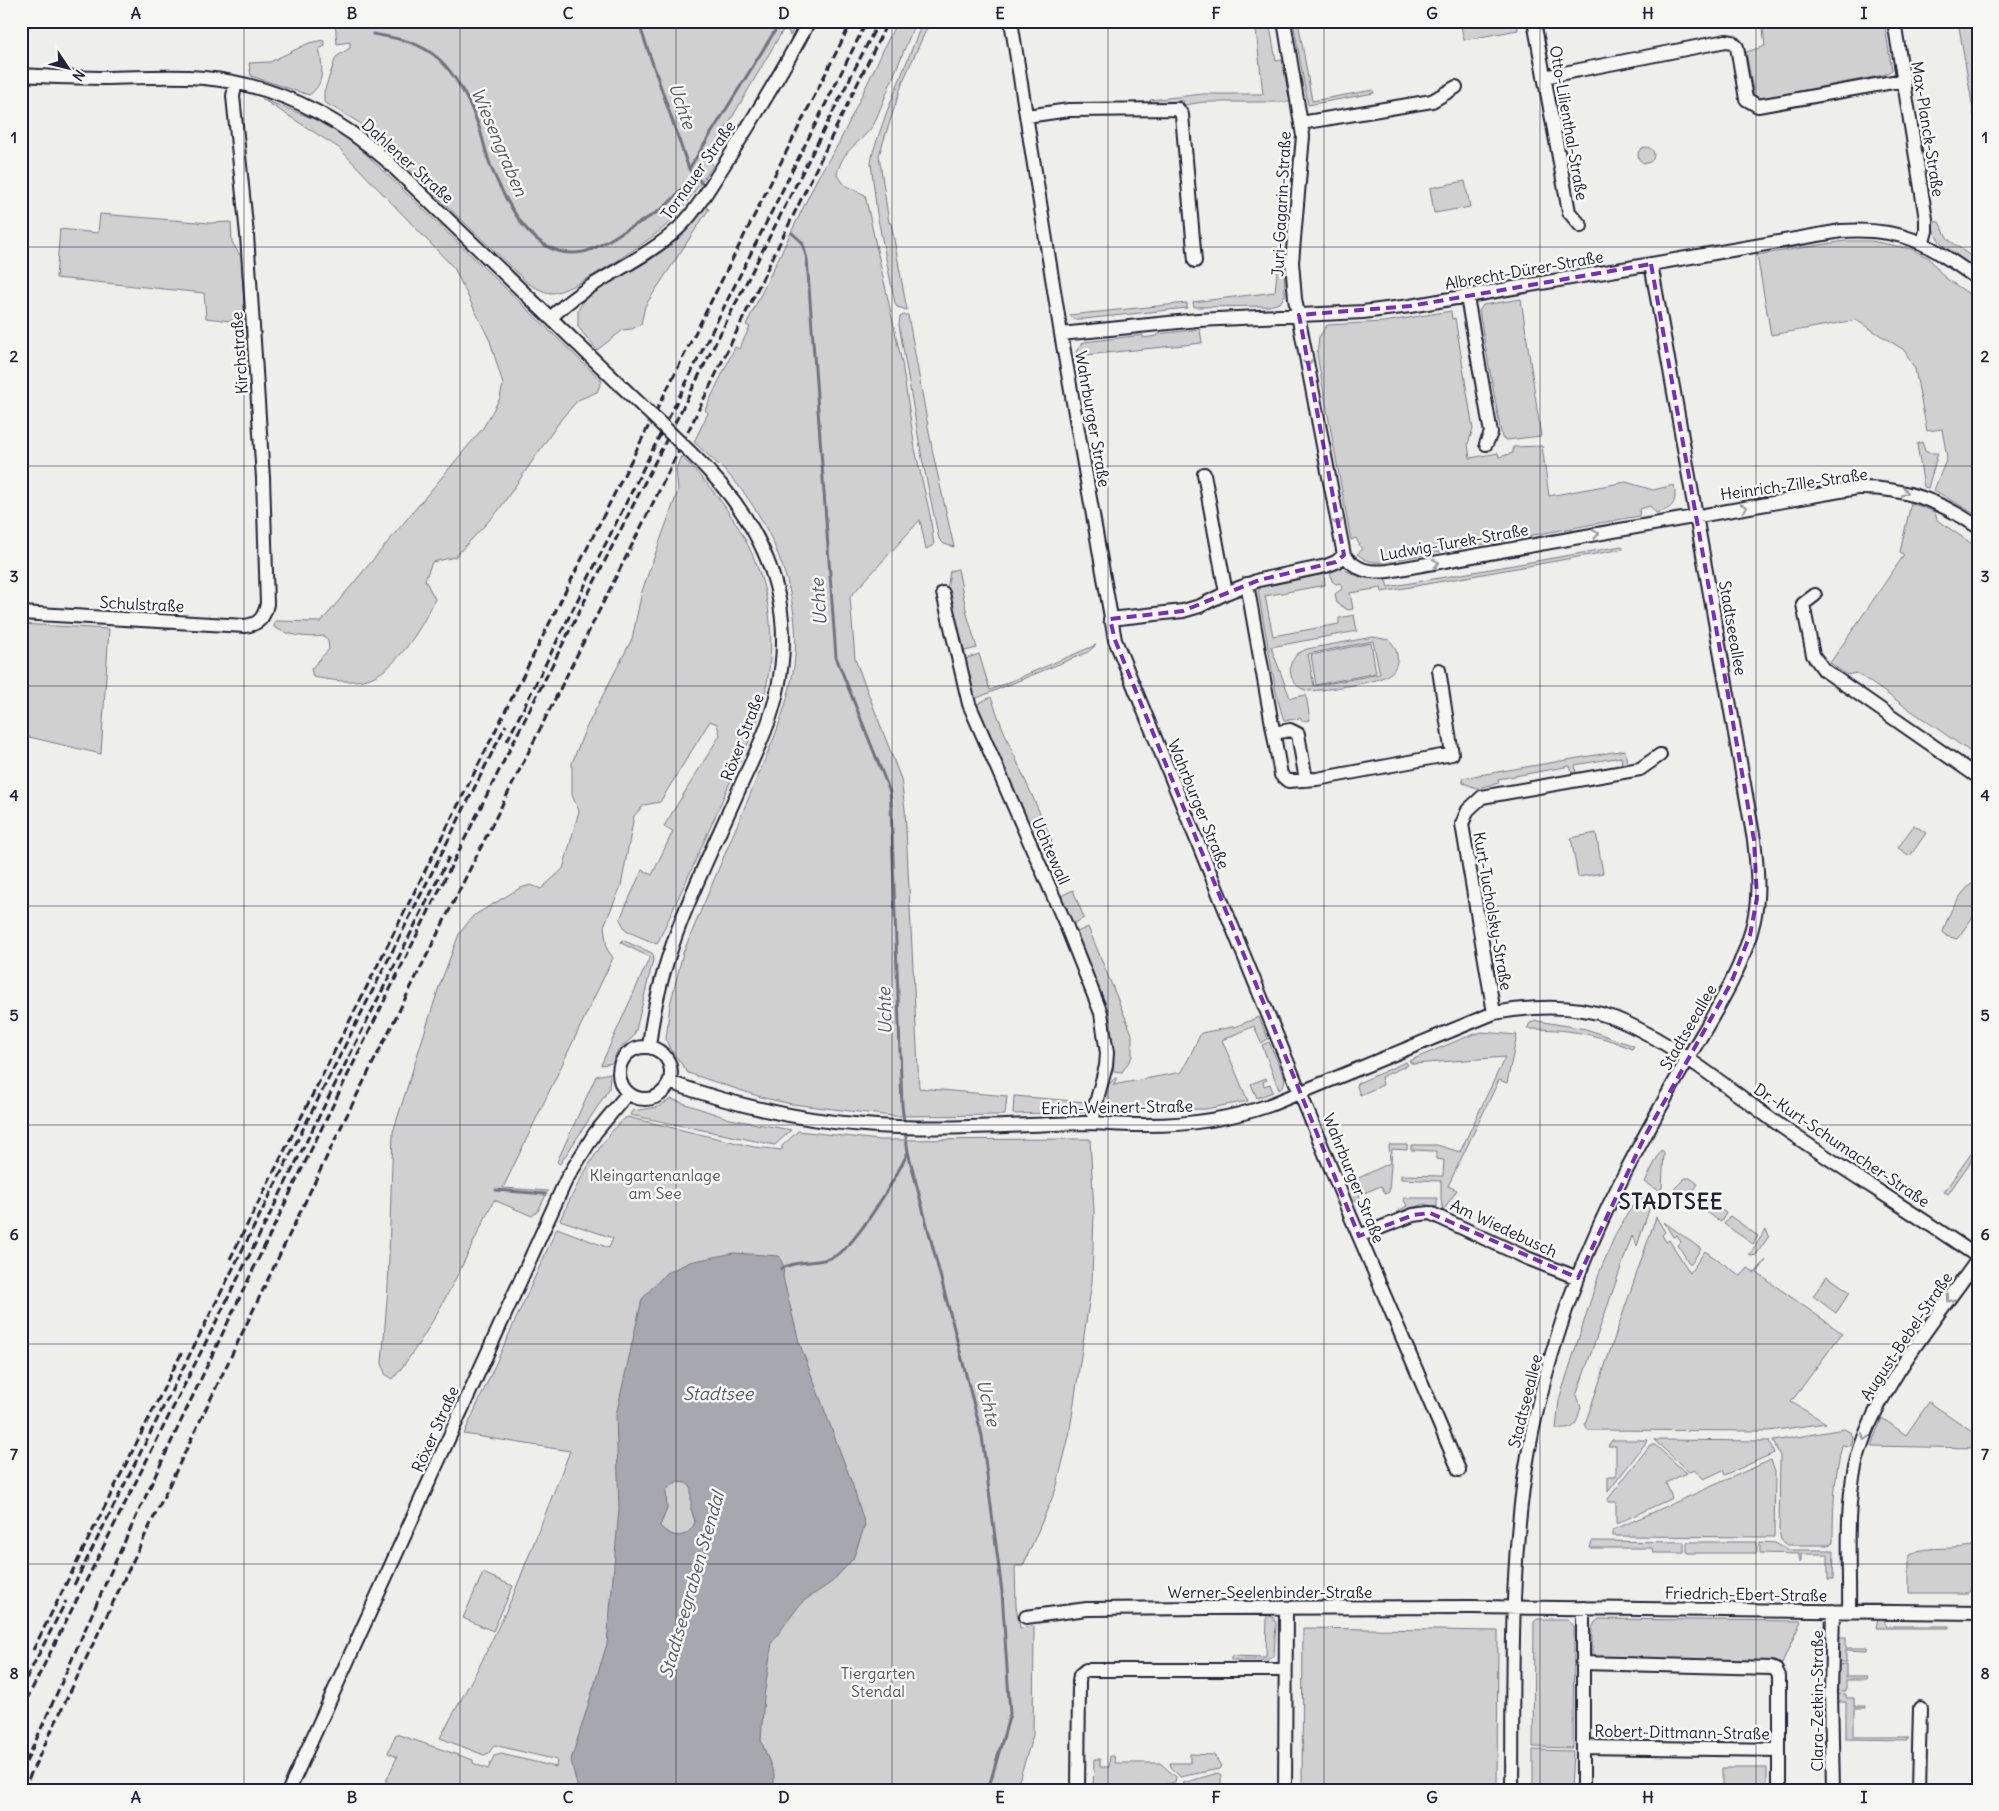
<svg xmlns="http://www.w3.org/2000/svg" width="1999" height="1811" font-family="Delius,sans-serif">
	<style>
		.green { fill: #d0d0d1; stroke: #797986; fill-rule: evenodd }
		.water { fill: #a7a7af; stroke: #727281; fill-rule: evenodd }
		.lines { fill: none; stroke-linecap: round; stroke-linejoin: round }
		.stream { stroke: #727281; stroke-width: 3 }
		.minor-casing { stroke: #22223b; stroke-width: 16 }
		.minor { stroke: #f6f6f2; stroke-width: 12 }
		.rail { stroke: #22223b; stroke-width: 3; stroke-dasharray: 8 4; stroke-linecap: butt }
		.minor-bridge-casing { stroke: #22223b; stroke-width: 16; stroke-linecap: butt }
		.minor-bridge { stroke: #f6f6f2; stroke-width: 12 }
		.oneway { stroke: #9797a0 }
		.marked { fill: none; stroke: #7b2cbf; stroke-width: 4; stroke-dasharray: 10 6; stroke-linejoin: round }
		.grid { fill: none; stroke: #22223b; stroke-width: 1; stroke-opacity: 0.55 }
		.labels { text-anchor: middle; stroke-width: 5; stroke-linejoin: round; paint-order: stroke }
		.street-label { font-size: 16px; fill: #22223b; stroke: #f6f6f2 }
		.park-label { font-size: 16px; fill: #565668; stroke: #f6f6f2 }
		.water-label { font-size: 18px; font-style: italic; fill: #575769; stroke: #f6f6f2 }
		.district-label { font-size: 21px; font-weight: bold; letter-spacing: 1px; fill: #22223b; stroke: #f6f6f2 }
		.neatline { fill: none; stroke: #22223b; stroke-width: 2 }
		.grid-label { font-size: 16px; text-anchor: middle; font-weight: bold; fill: #22223b }
	</style>
	<rect width="100%" height="100%" fill="#eeeeeb"/>
	<filter id="ink" filterUnits="userSpaceOnUse"><feTurbulence type="fractalNoise" baseFrequency=".02" numOctaves="2"/><feDisplacementMap in="SourceGraphic" scale="10" xChannelSelector="R" yChannelSelector="G"/><feConvolveMatrix kernelMatrix="1 2 1 2 8 2 1 2 1" color-interpolation-filters="sRGB"/></filter>
	<g filter="url(#ink)">
		<path class="green" d="M335 21H798L790 36 788 30H783L709 157 713 166C699 184 687 204 671 221 656 237 570 295 550 293 543 292 535 287 529 284L360 123 324 102V92L336 57 350 48V42L337 44Z
			M897 21H916L874 124C860 145 842 148 837 175L846 186 865 195 902 363 915 449 930 515 934 545 926 549 920 520 850 597 855 659 901 779 905 809 919 1088 1007 1096 1005 1115 892 1116 792 1104 764 1098 688 1073 669 1047 666 1039 670 1005 683 953 774 738C782 717 789 695 793 672 805 606 775 525 730 476 719 464 706 454 694 442L708 413 705 410 735 347 739 349 750 327 746 325 818 177 839 143Z
			M923 21H928L926 30 903 81 879 155 889 223H891L907 310 897 307 895 303 877 214 871 163 873 152 886 114Z
			M1255 21H1269L1276 61 1282 60 1290 102H1204L1184 105 1183 100 1151 105 1150 100 1203 94H1263Z
			M1293 21H1298L1312 101 1373 90 1374 93 1308 105Z
			M1460 21H1517L1518 30 1464 40Z
			M1762 21H1884L1892 70 1884 75 1757 99 1754 96 1746 52 1765 46Z
			M1958 21 1964 27 1978 26V139Z
			M323 40 325 46 319 49C323 65 325 85 309 95L251 76 249 63 270 62 309 43Z
			M262 99 317 120 351 140 602 381 597 392 578 400 562 418 498 511 455 557 432 562 425 580 435 599C424 624 397 669 370 678 354 684 330 680 313 677L311 669 329 649 328 641 324 636C307 638 289 636 274 627L275 621 321 622 483 428 500 398 503 384 490 341 454 268 339 148Z
			M1638 155a8 8 0 1 1 16 0a8 8 0 1 1-16 0Z
			M1465 181 1470 207 1434 213 1430 188Z
			M704 207 709 209 645 306 641 324 632 329 623 330 597 350 578 327V311L584 299Z
			M100 214 209 223 231 222 232 242 241 257 245 315 230 321 206 318 204 293 56 278 60 229 98 233Z
			M1932 221 1939 222 1948 239 1973 258 1968 265C1953 254 1933 242 1932 221Z
			M1845 241H1872L1911 249 1929 258 1944 277 1978 300V516L1934 490 1947 458 1942 429 1927 431 1915 369 1904 350 1856 320 1771 335 1757 255Z
			M1278 263H1284L1285 295 1280 303 1269 306 1194 307 1193 302 1275 292Z
			M1521 299 1541 436 1507 440 1502 438 1479 311 1483 305Z
			M1187 303V308L1084 319H1073L1069 315Z
			M1451 311 1452 319 1455 318 1473 429 1468 444 1470 458 1498 453 1499 457 1513 453V447L1542 446 1549 496 1626 482 1653 490 1674 485C1677 502 1674 509 1656 513L1650 506 1640 509 1639 516 1384 562C1372 563 1366 561 1357 554L1362 550 1356 538 1351 540 1317 355 1319 337 1327 325 1383 322Z
			M904 315H908L933 454 954 547 944 544 939 539 922 458 899 325 900 317Z
			M1200 329 1202 343 1076 356 1077 350 1084 342 1143 335V338L1157 336 1158 334Z
			M1922 442 1925 451 1929 453H1938L1928 488 1924 487 1917 444Z
			M681 456C751 525 788 603 763 701 756 731 740 760 727 789 705 841 681 892 657 944L626 931 620 919 642 870 652 875 673 831 664 826 720 735 717 724 710 721 660 802 644 805 634 816 621 886 604 926 607 949 613 958 503 1188 548 1191 538 1211 532 1216 494 1200C464 1261 436 1326 393 1379L385 1374 382 1363 388 1287 393 1132 439 987 459 934 473 916 520 888 531 885 541 889 563 869 579 811 572 795V763L585 730 632 639 642 591 678 491 676 469Z
			M1911 503 1935 512 1937 520 1978 548V757L1857 673 1847 675 1830 663 1904 555 1900 552Z
			M1622 546 1623 549 1382 592 1381 588 1350 593 1353 609 1348 610 1337 603 1335 594 1342 589 1341 583 1336 584 1332 581 1330 571 1336 566 1360 577 1385 578 1388 587Z
			M958 569 967 614 977 648 961 652 947 590 950 571Z
			M1324 574 1325 585 1265 596 1273 636 1339 624V618L1354 615 1357 631 1271 647 1290 698 1306 695 1310 720 1302 721 1300 718 1284 721 1277 697 1258 591 1262 586Z
			M21 624 109 629 101 754 21 735Z
			M1373 637 1389 640C1400 650 1401 669 1386 676 1373 683 1326 690 1309 691 1295 688 1288 678 1291 663L1297 654 1307 649ZM1373 641 1380 674 1314 686 1308 654Z
			M1371 643 1376 673 1316 685 1311 655Z
			M1096 645 1088 652 972 700 962 660 979 654 990 690Z
			M991 697C1008 746 1032 793 1052 841L1042 843 1031 833 975 705Z
			M1625 750 1627 763 1622 764 1621 757 1575 765 1576 773H1572L1570 766 1498 779 1499 783 1482 787V790L1463 783 1462 778Z
			M1914 825 1926 833 1910 856 1898 848Z
			M1596 833 1603 873 1578 877 1571 838Z
			M1978 878V910L1957 939 1946 936 1943 932C1949 911 1960 892 1978 878Z
			M1073 890 1084 918 1073 924 1061 896Z
			M1088 927 1132 1034V1057L1122 1072 1114 1071 1112 1068C1110 1052 1112 1037 1108 1021 1101 990 1088 961 1077 932Z
			M622 940 652 953 654 956 636 1030 633 1037 618 1050 612 1063 601 1065 650 957 621 943Z
			M1259 1017 1268 1039 1261 1043 1254 1026 1222 1040 1248 1101 1205 1109 1099 1111 1105 1088 1115 1078H1117L1113 1085 1182 1072 1201 1033 1237 1026Z
			M1537 1021 1586 1029 1634 1046 1632 1049C1596 1033 1566 1029 1527 1029L1530 1023Z
			M1482 1032 1517 1035 1507 1083 1499 1080 1448 1186 1457 1190 1443 1211 1441 1199V1181L1401 1179V1175L1443 1176 1444 1160 1436 1159V1151L1411 1150V1145H1437L1460 1152 1505 1057 1413 1064 1409 1061 1466 1037Z
			M1269 1042 1285 1079 1283 1087 1279 1090 1262 1045Z
			M1406 1062 1408 1065 1381 1077 1383 1085 1360 1095 1356 1084Z
			M610 1073 609 1089 560 1164 557 1162 596 1076Z
			M1266 1078 1267 1080 1263 1082 1264 1086 1270 1084 1273 1092 1257 1098 1251 1084Z
			M1014 1096 1086 1102H1090L1089 1112 1013 1114Z
			M671 1099 730 1119 791 1130 775 1145 630 1115 632 1111 658 1107Z
			M627 1117 754 1147 782 1150V1146L798 1131 879 1140 1090 1139 1094 1211 1092 1282 1069 1436 1056 1489 1023 1566H1015L1016 1607 1020 1628 1034 1626 1033 1735 1016 1790H382L397 1757 388 1753 396 1734 473 1760V1763L488 1769 494 1756 501 1754 556 1767 557 1760 494 1745 489 1753 484 1755 440 1738 481 1663 513 1596 570 1451 464 1434 557 1228 609 1248 613 1238 560 1220C572 1194 603 1133 627 1117Z
			M1978 1144V1151L1948 1194 1944 1192Z
			M1389 1145H1407V1150L1392 1149 1389 1192 1385 1194 1381 1186 1359 1195 1361 1202 1357 1203 1348 1183 1390 1163Z
			M1661 1150 1664 1152 1662 1188 1658 1190 1645 1182Z
			M1685 1178H1690L1698 1184 1688 1199 1674 1189Z
			M1640 1193 1651 1200V1204L1637 1246 1632 1236 1576 1396 1581 1407C1575 1426 1577 1430 1556 1429L1559 1400 1600 1271 1616 1233Z
			M1696 1193 1726 1213 1721 1222 1691 1201Z
			M1403 1198H1437V1207L1424 1204 1397 1213 1396 1212 1407 1206Z
			M1730 1216 1758 1236 1753 1244 1724 1224Z
			M1656 1217 1665 1232 1662 1235 1666 1242 1669 1240 1690 1273 1705 1251 1741 1276 1748 1268 1755 1273 1766 1260 1757 1273 1842 1333 1791 1402 1826 1423 1769 1431 1588 1430 1585 1424Z
			M1664 1222 1701 1249 1691 1263H1689L1678 1245 1681 1242 1677 1235 1673 1237Z
			M1766 1230 1769 1236 1756 1255 1751 1256 1749 1255Z
			M1827 1276 1850 1292 1836 1313 1813 1296Z
			M1929 1402 1978 1435V1448L1871 1446 1882 1418 1906 1435Z
			M1844 1429 1851 1432 1853 1438 1851 1446 1842 1445C1834 1477 1833 1509 1833 1543L1828 1545H1788L1781 1540 1779 1531 1780 1456 1773 1441Z
			M1612 1440H1648L1608 1492V1477H1616V1446H1608Z
			M1654 1440 1769 1441 1774 1453 1725 1475 1723 1470 1704 1479 1694 1470 1689 1472Z
			M1650 1445H1655L1686 1473 1666 1483 1672 1498 1616 1524V1502H1608V1499Z
			M1771 1460 1775 1471 1774 1537 1613 1536V1530Z
			M1592 1541 1684 1542V1553H1653L1652 1548H1590Z
			M1687 1542H1757V1553H1687Z
			M1760 1542 1775 1543 1788 1550H1834L1833 1580H1828V1554H1801V1562H1799V1554L1760 1553Z
			M1978 1544V1567L1969 1593H1909V1554C1931 1544 1955 1552 1978 1544Z
			M483 1573 513 1586 493 1631 463 1618Z
			M1267 1615 1273 1617 1276 1623 1274 1656 1268 1660H1231V1656L1266 1657Z
			M1878 1618H1883L1887 1626H1949V1628H1876Z
			M1537 1619H1567L1574 1626 1573 1748 1533 1747 1534 1622Z
			M1599 1619 1801 1621 1782 1664 1776 1662 1607 1661 1592 1657V1628L1595 1622Z
			M1303 1628 1498 1631 1497 1790H1302Z
			M1838 1638H1846V1648H1867V1651L1846 1650V1662H1837Z
			M1846 1664V1677H1867L1866 1680H1846V1691H1836L1837 1665Z
			M1836 1694H1846V1698H1854V1706H1866V1708H1854V1737H1908V1740L1846 1739V1702H1836Z
			M1533 1750 1573 1751 1571 1790H1533Z
			M1190 1754 1214 1755 1221 1766 1219 1769 1180 1777 1171 1767 1170 1763H1190Z
			M1110 1756H1114L1115 1763H1160L1176 1777 1175 1782 1141 1790 1139 1787 1126 1790H1093L1094 1759H1100V1767H1109Z
			M1722 1768H1767V1790H1722Z
			M1218 1773 1221 1775V1790H1188L1183 1783Z"/>
		<path class="water" d="M734 1253 779 1256 784 1267 783 1277 799 1342 853 1486 865 1525 853 1559 832 1582 802 1602 772 1642 764 1697 761 1740 774 1774V1790H578L571 1760 607 1644 619 1509 616 1415 642 1299 666 1273 690 1262ZM676 1482 686 1483 691 1487V1509L695 1522C688 1540 672 1539 660 1526L667 1509 666 1490Z"/>
		<g class="lines">
			<path class="stream" d="M638 21 689 169 706 188
				M373 34C397 38 420 42 439 59 456 75 470 102 478 124 484 140 486 158 494 174 510 210 537 261 583 252 597 249 612 238 624 231 637 224 651 217 663 208 675 199 684 185 694 175
				M689 169 781 21
				M792 233 802 242 807 259 836 657 890 792 891 806 902 1105 904 1123
				M905 1131 908 1152 982 1436 1002 1592 1010 1714 988 1790
				M496 1190 545 1194
				M781 1269C797 1259 821 1265 837 1255 858 1242 897 1176 908 1152"/>
			<defs>
				<path id="minor" d="M1011 21 1061 334 1115 640 1350 1215 1459 1470
					M1284 21 1303 136 1292 262 1295 299 1344 555C1357 571 1369 573 1388 571L1857 488C1904 487 1940 501 1978 527
					M1534 21 1569 212 1581 226
					M1894 21 1926 219V231L1923 242
					M21 75C48 77 75 78 101 78 136 78 170 75 204 78 274 84 333 114 385 159L591 357
					M1544 77 1726 41 1732 42 1737 47 1746 99 1758 106 1904 80
					M1027 116 1069 110 1178 109 1182 115 1195 261
					M1301 123 1432 101 1456 87
					M1467 297 1491 433 1486 444
					M551 318C585 282 635 266 672 234 694 216 709 188 724 165 754 118 783 71 809 21
					M1061 334 1198 320 1363 312 1410 306 1841 231C1905 227 1928 244 1978 279
					M1204 474 1226 593
					M1247 584 1281 775 1288 781 1317 779 1452 754 1439 670
					M943 593 969 704 1066 925 1101 1013 1107 1053 1106 1066 1094 1110 1093 1123
					M1815 595 1803 604 1813 655 1824 670 1978 777
					M21 613 245 626C259 624 264 618 267 604L263 478 247 235 233 96 236 83
					M1110 619 1183 611 1200 606 1226 593 1259 580 1326 566 1336 562 1344 555
					M1274 733 1290 730 1298 734 1306 780
					M1494 1013 1462 824 1468 810 1482 797 1640 769 1660 755
					M619 1073a26 26 0 1 1 52 0a26 26 0 1 1-52 0Z
					M649 1047C658 954 703 871 740 787 754 756 770 726 777 692 799 596 758 516 690 452
					M669 1082C733 1105 797 1120 864 1125 937 1131 1011 1125 1084 1123 1101 1123 1119 1125 1137 1125 1182 1126 1227 1120 1270 1105L1494 1013C1533 1006 1576 1004 1614 1018 1669 1039 1733 1092 1782 1127 1847 1172 1913 1212 1978 1257
					M1359 1236 1413 1215 1430 1213 1527 1258 1578 1278
					M1583 1608V1790
					M1849 1611C1850 1564 1845 1514 1855 1467 1871 1395 1935 1320 1978 1259
					M1026 1617 1087 1609 1206 1608 1472 1607 1978 1613
					M1582 1663 1771 1668 1776 1670 1779 1676V1790
					M1584 1747 1779 1750
					M289 1790 566 1180 595 1133 628 1093
					M1078 1790 1079 1682 1080 1675 1086 1670H1285
					M1285 1790 1286 1608
					M1512 1790C1513 1677 1509 1560 1529 1449 1538 1398 1553 1347 1570 1298 1599 1215 1644 1136 1687 1060 1713 1015 1743 971 1754 920 1760 893 1757 866 1754 840L1651 264
					M1833 1790 1831 1692 1833 1611
					M1918 1790 1920 1708"/>
			</defs>
			<use href="#minor" class="minor-casing"/>
			<use href="#minor" class="minor"/>
			<path class="rail" d="M507 741 867 21
				M230 1259 852 21
				M74 1585 506 725
				M33 1650 183 1350
				M21 1689 66 1601
				M21 1711 449 857
				M21 1773C54 1701 85 1629 117 1558 357 1039 621 531 879 21
				M23 1790 342 1125 658 493 888 21"/>
			<defs>
				<path id="minor-bridge" d="M591 357 690 452"/>
			</defs>
			<use href="#minor-bridge" class="minor-bridge-casing"/>
			<use href="#minor-bridge" class="minor-bridge"/>
		</g>
		<defs><path id="oneway-chevron" d="M-2-3.5L2.5 0L-2 3.5" fill="none" stroke-width="1.6" stroke-linecap="round" stroke-linejoin="round" transform="scale(1.25)"/></defs>
		<g class="oneway">
			<use href="#oneway-chevron" transform="translate(1308 363) rotate(79)"/>
			<use href="#oneway-chevron" transform="translate(1905 492) rotate(13)"/>
			<use href="#oneway-chevron" transform="translate(1744 508) rotate(-10)"/>
			<use href="#oneway-chevron" transform="translate(1338 523) rotate(79)"/>
			<use href="#oneway-chevron" transform="translate(1596 534) rotate(-10)"/>
			<use href="#oneway-chevron" transform="translate(1436 563) rotate(-10)"/>
			<use href="#oneway-chevron" transform="translate(1950 1299) rotate(125)"/>
			<use href="#oneway-chevron" transform="translate(1865 1437) rotate(111)"/>
		</g>
	</g>
	<path class="marked" d="M1651 264 1754 840 1757 898 1750 935 1731 983 1645 1136 1578 1278 1430 1213 1413 1215 1359 1236 1115 640 1110 619 1183 611 1259 580 1336 562 1344 555 1299 315 1410 306Z"/>
	<path class="grid" d="M244 21V1790M460 21V1790M676 21V1790M892 21V1790M1108 21V1790M1324 21V1790M1540 21V1790M1756 21V1790M21 247H1978M21 466H1978M21 686H1978M21 906H1978M21 1125H1978M21 1344H1978M21 1564H1978"/>
	<g class="labels">
		<g class="street-label">
			<text transform="translate(1569 123) rotate(80)" y="6">Otto-Lilienthal-Straße</text>
			<text transform="translate(1928 129) rotate(81)" y="6">Max-Planck-Straße</text>
			<text transform="translate(408 161) rotate(42)" y="6">Dahlener Straße</text>
			<text transform="translate(698 170) rotate(-55)" y="6">Tornauer Straße</text>
			<text transform="translate(1281 204) rotate(-87)" y="6">Juri-Gagarin-Straße</text>
			<text transform="translate(1524 270) rotate(-10)" y="6">Albrecht-Dürer-Straße</text>
			<text transform="translate(239 353) rotate(-94)" y="6">Kirchstraße</text>
			<text transform="translate(1093 419) rotate(80)" y="6">Wahrburger Straße</text>
			<text transform="translate(1794 484) rotate(-8)" y="6">Heinrich-Zille-Straße</text>
			<text transform="translate(1454 542) rotate(-10)" y="6">Ludwig-Turek-Straße</text>
			<text transform="translate(142 604) rotate(3)" y="6">Schulstraße</text>
			<text transform="translate(1733 628) rotate(80)" y="6">Stadtseeallee</text>
			<text transform="translate(742 737) rotate(-69)" y="6">Röxer Straße</text>
			<text transform="translate(1199 804) rotate(68)" y="6">Wahrburger Straße</text>
			<text transform="translate(1051 851) rotate(66)" y="6">Uchtewall</text>
			<text transform="translate(1493 911) rotate(80)" y="6">Kurt-Tucholsky-Straße</text>
			<text transform="translate(1688 1027) rotate(-60)" y="6">Stadtseeallee</text>
			<text transform="translate(1117 1107) rotate(-1)" y="6">Erich-Weinert-Straße</text>
			<text transform="translate(1842 1145) rotate(34)" y="6">Dr.-Kurt-Schumacher-Straße</text>
			<text transform="translate(1354 1178) rotate(68)" y="6">Wahrburger Straße</text>
			<text transform="translate(1504 1228) rotate(25)" y="6">Am Wiedebusch</text>
			<text transform="translate(1906 1336) rotate(-56)" y="6">August-Bebel-Straße</text>
			<text transform="translate(1525 1401) rotate(-76)" y="6">Stadtseeallee</text>
			<text transform="translate(435 1429) rotate(-66)" y="6">Röxer Straße</text>
			<text x="1270" y="1598">Werner-Seelenbinder-Straße</text>
			<text transform="translate(1746 1594) rotate(1)" y="6">Friedrich-Ebert-Straße</text>
			<text transform="translate(1817 1701) rotate(-90)" y="6">Clara-Zetkin-Straße</text>
			<text transform="translate(1682 1732) rotate(1)" y="6">Robert-Dittmann-Straße</text>
		</g>
		<g class="park-label">
			<text x="655" y="1181">Kleingartenanlage<tspan x="655" dy="18">am See</tspan></text>
			<text x="878" y="1679">Tiergarten<tspan x="878" dy="18">Stendal</tspan></text>
		</g>
		<g class="water-label">
			<text transform="translate(682 106) rotate(71)" y="6">Uchte</text>
			<text transform="translate(499 142) rotate(67)" y="6">Wiesengraben</text>
			<text transform="translate(819 602) rotate(-94)" y="6">Uchte</text>
			<text transform="translate(885 1011) rotate(-92)" y="6">Uchte</text>
			<text x="718" y="1400">Stadtsee</text>
			<text transform="translate(988 1403) rotate(76)" y="6">Uchte</text>
			<text transform="translate(692 1585) rotate(-74)" y="6">Stadtseegraben Stendal</text>
		</g>
		<g class="district-label">
			<text x="1671" y="1209">STADTSEE</text>
		</g>
	</g>
	<rect width="1999" height="1811" fill="none" stroke="#f6f6f2" stroke-width="55"/>
	<g transform="translate(68 68) rotate(125)" stroke="#f6f6f2" stroke-width="4" paint-order="stroke">
	<path d="M0-4L9 19L0 12L-9 19Z" fill="#22223b"/>
	<text y="-8" font-size="14" font-weight="bold" text-anchor="middle" fill="#22223b">N</text>
	</g>
	<rect x="28" y="28" width="1944" height="1756" class="neatline"/>
	<g class="grid-label">
		<text x="136" y="19">A</text>
		<text x="352" y="19">B</text>
		<text x="568" y="19">C</text>
		<text x="784" y="19">D</text>
		<text x="1000" y="19">E</text>
		<text x="1216" y="19">F</text>
		<text x="1432" y="19">G</text>
		<text x="1648" y="19">H</text>
		<text x="1864" y="19">I</text>
		<text x="14" y="143">1</text>
		<text x="1985" y="143">1</text>
		<text x="14" y="362">2</text>
		<text x="1985" y="362">2</text>
		<text x="14" y="582">3</text>
		<text x="1985" y="582">3</text>
		<text x="14" y="801">4</text>
		<text x="1985" y="801">4</text>
		<text x="14" y="1021">5</text>
		<text x="1985" y="1021">5</text>
		<text x="14" y="1240">6</text>
		<text x="1985" y="1240">6</text>
		<text x="14" y="1460">7</text>
		<text x="1985" y="1460">7</text>
		<text x="14" y="1679">8</text>
		<text x="1985" y="1679">8</text>
		<text x="136" y="1803">A</text>
		<text x="352" y="1803">B</text>
		<text x="568" y="1803">C</text>
		<text x="784" y="1803">D</text>
		<text x="1000" y="1803">E</text>
		<text x="1216" y="1803">F</text>
		<text x="1432" y="1803">G</text>
		<text x="1648" y="1803">H</text>
		<text x="1864" y="1803">I</text>
	</g>
</svg>
